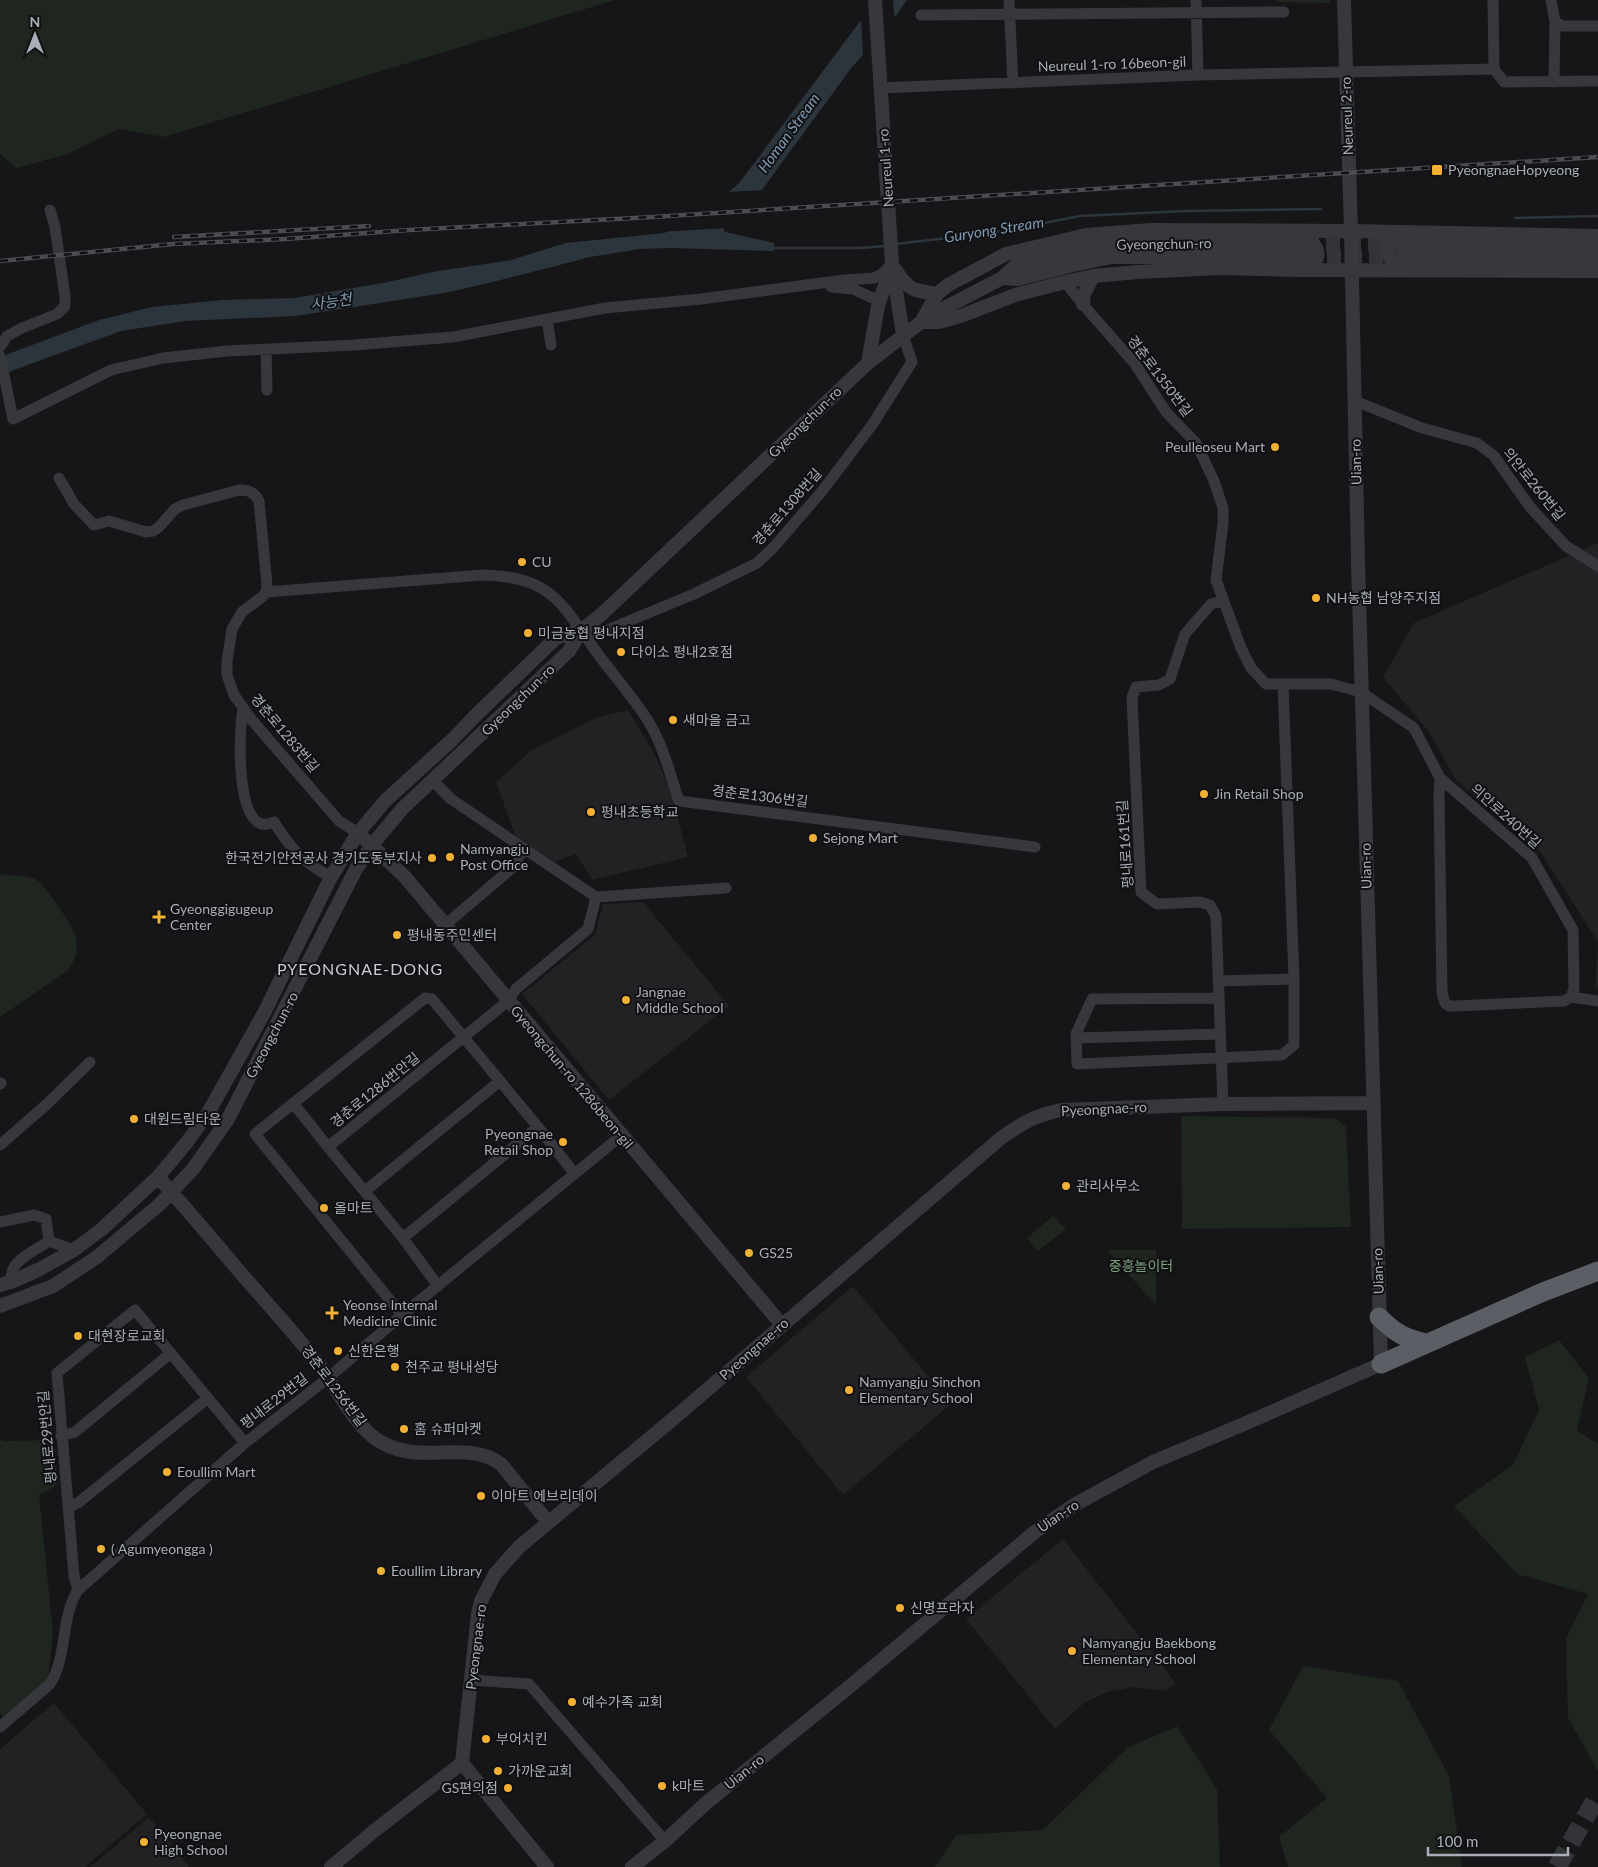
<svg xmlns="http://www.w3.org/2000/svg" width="1598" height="1867" font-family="Lato,'Noto Sans KR',sans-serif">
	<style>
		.built { fill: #222225 }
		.green { fill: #1e261f }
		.water { fill: #2c353c }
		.pier { fill: #161618 }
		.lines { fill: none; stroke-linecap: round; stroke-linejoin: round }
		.stream { stroke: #2c353c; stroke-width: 2.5 }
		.tertiary-tunnel { stroke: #333438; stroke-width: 14; stroke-dasharray: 14 7; stroke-linecap: butt }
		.trunk-tunnel { stroke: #333438; stroke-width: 19; stroke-dasharray: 19 9; stroke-linecap: butt }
		.minor { stroke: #37383d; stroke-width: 11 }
		.tertiary { stroke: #37383d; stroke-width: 14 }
		.trunk { stroke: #5b5e65; stroke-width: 19 }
		.rail-casing { stroke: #4a4c52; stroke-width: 4.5 }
		.rail { stroke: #111113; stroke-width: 2.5; stroke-dasharray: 8; stroke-linecap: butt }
		.poi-dot { fill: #f2b134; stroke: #111113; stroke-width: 2 }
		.labels { text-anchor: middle; stroke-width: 4; stroke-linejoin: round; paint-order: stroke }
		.street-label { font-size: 14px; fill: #a8adb8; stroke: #111113 }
		.poi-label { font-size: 14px; fill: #a8adb8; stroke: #111113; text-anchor: start }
		.park-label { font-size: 14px; fill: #7fa381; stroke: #111113 }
		.water-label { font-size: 15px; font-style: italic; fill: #7f9bb3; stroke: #111113 }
		.quarter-label { font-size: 16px; letter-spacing: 1px; fill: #c9ccd4; stroke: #111113 }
	</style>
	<rect width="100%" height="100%" fill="#161618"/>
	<path class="built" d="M1598 543V987L1595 989 1598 942 1539 850 1456 780 1429 732 1383 677 1414 623Z
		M628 710 656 757 670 788 688 857 592 880 576 854 555 862 515 835 496 782 532 750 598 717Z
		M643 902 729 1006 609 1100 522 994 595 935 603 904Z
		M853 1286 951 1404 843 1495 746 1377Z
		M1063 1539 1176 1683 1165 1691 1133 1687 1107 1692 1084 1703 1055 1729 966 1619Z
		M54 1703 147 1814 85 1867H0V1749Z
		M149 1817 189 1867H90Z"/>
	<path class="green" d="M0 0H615L164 137 119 129 67 154 17 168 0 154Z
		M1277 0H1330V3L1277 2Z
		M0 874C10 876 25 875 35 879 42 882 48 893 53 899 69 922 89 944 67 971L0 1017Z
		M1181 1116 1336 1118 1346 1127 1351 1227 1182 1229Z
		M1053 1216 1066 1229 1038 1251 1027 1238Z
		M1107 1250H1156V1305Z
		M1559 1340 1589 1378 1577 1430 1598 1444V1771L1568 1718 1566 1638 1588 1594 1517 1574 1454 1506 1513 1465 1539 1410 1525 1357Z
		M0 1438 4 1441 54 1440 57 1485 39 1495 53 1632 48 1682 5 1720 0 1713Z
		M1303 1666 1398 1681 1449 1776 1462 1867H1288L1279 1837 1327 1798 1269 1730Z
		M1177 1726 1217 1789 1220 1867H935L956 1835 1043 1830 1127 1748Z"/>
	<path class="water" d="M876 0H907L888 27 852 67 761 191 723 228 725 232 774 243V251L670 248 640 249 590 257 509 278 450 292 296 316 185 321 121 331 0 375V357L99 320 152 307 223 300 295 298 388 282 432 272 511 260 566 243 664 233 702 216 740 182Z"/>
	<path class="pier" d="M873 0H893L895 21 863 58 861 16Z
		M765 190 727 228 640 233 663 230 700 214 725 192Z"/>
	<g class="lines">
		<path class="stream" d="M1515 218 1598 216
			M895 244 992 233 1080 216 1185 211 1321 209
			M771 248H861L885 246"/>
		<path class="tertiary-tunnel" d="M1305 245H1402
			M1306 257 1400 256"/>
		<path class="trunk-tunnel" d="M1557 1867 1598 1795"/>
		<path class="minor" d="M1009 0 1013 83
			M1196 0 1198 75
			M1493 0 1494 69
			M1551 0 1555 22 1563 26H1598
			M921 15 1284 12
			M1554 82 1555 22
			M880 88 1198 75 1494 69 1504 82 1598 81
			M1065 282 1086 308 1135 364 1166 412 1196 443 1214 481 1223 508V523L1216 580 1241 648 1251 668 1266 684H1331L1361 692 1414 728 1440 778 1532 858 1573 930 1574 989 1571 997 1598 1001
			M831 287 853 289 879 301
			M547 319 551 345
			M0 347 7 336 22 328 57 314 65 306V296L55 227 50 210
			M266 350 267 390
			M0 356 13 419 111 370 163 358 227 351 354 345 453 337 605 308 701 299 844 280 874 278 882 274 891 265
			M1355 401 1422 428 1477 443 1494 456 1530 507 1566 546 1598 566
			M59 478 74 504 94 525 109 521 146 532 153 531 158 528 175 509 183 505 239 490C249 490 254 492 259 501L267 585 266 592 262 597 242 612 232 629 227 661V675L234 695 251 719 339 821 358 833
			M266 592 483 575C505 576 527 578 546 591 565 604 576 624 590 643 608 669 630 693 647 719 663 744 670 774 679 801L1035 847
			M1223 601 1211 604 1185 634 1170 679 1159 685 1136 687 1132 698 1141 892 1157 904 1200 902 1210 905 1216 916 1223 1104
			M582 630 600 633 694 594 757 563 773 548 823 490 872 425 912 362 903 335
			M243 708C239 731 236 810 259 823 264 826 269 824 274 822 290 848 304 863 331 877
			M1440 778 1439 794 1442 993 1445 1003 1449 1006H1455L1564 1001 1571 997
			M433 781 451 799 596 897 726 888
			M445 925 512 868 524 848
			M1218 981 1294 979
			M1219 998 1092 999 1076 1034 1077 1064 1282 1055 1294 1045V979L1283 684
			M1076 1038 1220 1034
			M0 1084 1 1083
			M293 1103 328 1147
			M0 1145 47 1104 90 1062
			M365 1191 500 1081
			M0 1222 34 1215 46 1219 49 1241
			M403 1238 538 1127
			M49 1241 74 1250
			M11 1282C9 1260 33 1252 49 1241
			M438 1286 403 1238 328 1147 508 1001 516 989 588 929 596 897
			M402 1315 255 1134 425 998 432 999 538 1127 574 1173
			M61 1436 75 1432 171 1353
			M69 1507 78 1503 208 1398
			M78 1590 74 1576 57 1373 135 1310 245 1443
			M472 1680 529 1684 665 1841
			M0 1727 50 1684C68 1656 60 1618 78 1590L245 1443 328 1378 402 1315 622 1135"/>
		<path class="tertiary" d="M875 0 892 264 903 335
			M1298 234C1312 238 1326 253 1311 265 1307 267 1302 268 1299 270
			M1402 235 1389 239 1385 246C1387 259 1395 263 1407 268
			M1402 245 1598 246
			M1402 256 1598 259
			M895 269C909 291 912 290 937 294
			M1002 278 1018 279 1073 265 1112 257H1303
			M1083 304 1084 294 1093 276
			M923 319 937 294 948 285 1006 254 1086 235 1151 230 1351 231 1598 236
			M923 322H939L961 316 1015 295 1065 282 1093 276 1138 272 1220 268 1298 270 1598 271
			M868 363 878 306 891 267
			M366 840 405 877 782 1325
			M158 1177C186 1208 212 1239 239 1271 264 1300 290 1328 313 1357 333 1381 349 1417 372 1436 414 1470 464 1437 501 1464L548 1522
			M0 1285 11 1282 38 1270 74 1250 102 1229 158 1177 187 1142 208 1113 263 1015 331 877 358 833 386 800 452 740 475 716 556 638 582 630 603 613 868 363 921 322 937 312 1002 278 1015 266 1068 252 1110 245 1169 243 1304 245
			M0 1306 53 1286 97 1257 160 1204 193 1169 228 1119 356 869 372 845 402 809 569 651 582 630
			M462 1763 547 1867
			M331 1867 374 1831 462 1763 478 1614 481 1601 495 1574 519 1547 673 1419 1001 1138C1024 1122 1034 1116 1061 1110L1223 1104 1373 1103
			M632 1867 665 1841 705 1804 843 1692 1036 1531 1074 1505 1153 1462 1244 1424 1381 1364 1358 561 1351 231 1344 0"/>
		<path class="trunk" d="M1379 1317C1394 1332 1405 1339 1426 1343
			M1381 1364 1543 1292 1598 1271"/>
		<defs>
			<path id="rail" d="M174 237 369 226
				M0 261 173 244 285 239 409 230 653 217 1598 157"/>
		</defs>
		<use href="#rail" class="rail-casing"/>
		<use href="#rail" class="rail"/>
	</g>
	<g class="poi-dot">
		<rect x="1431" y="164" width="12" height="12" rx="2.5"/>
		<circle cx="1275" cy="447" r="5"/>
		<circle cx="522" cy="562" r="5"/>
		<circle cx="1316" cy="598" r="5"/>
		<circle cx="528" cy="633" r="5"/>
		<circle cx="621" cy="652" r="5"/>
		<circle cx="673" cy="720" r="5"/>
		<circle cx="1204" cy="794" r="5"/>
		<circle cx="591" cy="812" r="5"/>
		<circle cx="813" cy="838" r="5"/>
		<circle cx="450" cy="857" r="5"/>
		<circle cx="432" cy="858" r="5"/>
		<path d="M156.5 909.5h5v5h5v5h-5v5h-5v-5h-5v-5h5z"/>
		<circle cx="397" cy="935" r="5"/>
		<circle cx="626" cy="1000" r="5"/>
		<circle cx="134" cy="1119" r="5"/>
		<circle cx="563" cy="1142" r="5"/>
		<circle cx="1066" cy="1186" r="5"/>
		<circle cx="324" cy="1208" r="5"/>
		<circle cx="749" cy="1253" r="5"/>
		<path d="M329.5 1305.5h5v5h5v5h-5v5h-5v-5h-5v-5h5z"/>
		<circle cx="78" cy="1336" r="5"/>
		<circle cx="338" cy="1351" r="5"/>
		<circle cx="395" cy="1367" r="5"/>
		<circle cx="849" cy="1390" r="5"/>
		<circle cx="404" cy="1429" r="5"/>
		<circle cx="167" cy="1472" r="5"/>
		<circle cx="481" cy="1496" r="5"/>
		<circle cx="101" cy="1549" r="5"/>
		<circle cx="381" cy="1571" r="5"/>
		<circle cx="900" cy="1608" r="5"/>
		<circle cx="1072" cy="1651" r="5"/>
		<circle cx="572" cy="1702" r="5"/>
		<circle cx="486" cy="1739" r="5"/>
		<circle cx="498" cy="1771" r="5"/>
		<circle cx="662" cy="1786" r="5"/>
		<circle cx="508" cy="1788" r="5"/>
		<circle cx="144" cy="1842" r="5"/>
	</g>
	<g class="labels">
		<g class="street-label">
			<text transform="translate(1112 64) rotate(-2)" y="5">Neureul 1-ro 16beon-gil</text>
			<text transform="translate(1347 116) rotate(-92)" y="5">Neureul 2-ro</text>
			<text transform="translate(886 168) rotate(-94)" y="5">Neureul 1-ro</text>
			<text transform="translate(1164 244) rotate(-1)" y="5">Gyeongchun-ro</text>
			<text transform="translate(1160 376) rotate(53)" y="5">경춘로1350번길</text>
			<text transform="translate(805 422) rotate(-44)" y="5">Gyeongchun-ro</text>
			<text transform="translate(1356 462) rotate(-91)" y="5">Uian-ro</text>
			<text transform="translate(1534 484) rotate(51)" y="5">의안로260번길</text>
			<text transform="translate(787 507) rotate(-49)" y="5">경춘로1308번길</text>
			<text transform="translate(518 700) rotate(-44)" y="5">Gyeongchun-ro</text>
			<text transform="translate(285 733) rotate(50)" y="5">경춘로1283번길</text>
			<text transform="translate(760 796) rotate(7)" y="5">경춘로1306번길</text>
			<text transform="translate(1506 816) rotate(42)" y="5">의안로240번길</text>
			<text transform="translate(1125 844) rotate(-94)" y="5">평내로161번길</text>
			<text transform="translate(1366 866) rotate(-91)" y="5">Uian-ro</text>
			<text transform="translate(272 1035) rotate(-62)" y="5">Gyeongchun-ro</text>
			<text transform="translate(572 1077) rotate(50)" y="5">Gyeongchun-ro 1286beon-gil</text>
			<text transform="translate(375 1090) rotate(-39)" y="5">경춘로1286번안길</text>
			<text transform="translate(1104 1109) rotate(-3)" y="5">Pyeongnae-ro</text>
			<text transform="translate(1378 1271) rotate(-92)" y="5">Uian-ro</text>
			<text transform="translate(754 1349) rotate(-41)" y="5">Pyeongnae-ro</text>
			<text transform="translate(334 1386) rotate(53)" y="5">경춘로1256번길</text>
			<text transform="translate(274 1401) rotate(-38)" y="5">평내로29번길</text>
			<text transform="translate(47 1437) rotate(-95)" y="5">평내로29번안길</text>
			<text transform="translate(1058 1516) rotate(-34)" y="5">Uian-ro</text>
			<text transform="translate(476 1647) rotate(-83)" y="5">Pyeongnae-ro</text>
			<text transform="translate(744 1772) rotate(-39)" y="5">Uian-ro</text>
		</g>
		<g class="poi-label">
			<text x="1448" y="175">PyeongnaeHopyeong</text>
			<text x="1265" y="452" text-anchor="end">Peulleoseu Mart</text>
			<text x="532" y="567">CU</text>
			<text x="1326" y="603">NH농협 남양주지점</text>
			<text x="538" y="638">미금농협 평내지점</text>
			<text x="631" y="657">다이소 평내2호점</text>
			<text x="683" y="725">새마을 금고</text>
			<text x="1214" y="799">Jin Retail Shop</text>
			<text x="601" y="817">평내초등학교</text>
			<text x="823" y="843">Sejong Mart</text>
			<text x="460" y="854">Namyangju<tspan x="460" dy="16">Post Office</tspan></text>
			<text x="422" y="863" text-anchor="end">한국전기안전공사 경기도동부지사</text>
			<text x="170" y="914">Gyeonggigugeup<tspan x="170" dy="16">Center</tspan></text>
			<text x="407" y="940">평내동주민센터</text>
			<text x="636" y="997">Jangnae<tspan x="636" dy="16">Middle School</tspan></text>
			<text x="144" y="1124">대원드림타운</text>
			<text x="553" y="1139" text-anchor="end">Pyeongnae<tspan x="553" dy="16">Retail Shop</tspan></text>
			<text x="1076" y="1191">관리사무소</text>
			<text x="334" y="1213">올마트</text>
			<text x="759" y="1258">GS25</text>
			<text x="343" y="1310">Yeonse Internal<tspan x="343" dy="16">Medicine Clinic</tspan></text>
			<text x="88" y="1341">대현장로교회</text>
			<text x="348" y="1356">신한은행</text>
			<text x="405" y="1372">천주교 평내성당</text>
			<text x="859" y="1387">Namyangju Sinchon<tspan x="859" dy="16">Elementary School</tspan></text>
			<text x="414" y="1434">홈 슈퍼마켓</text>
			<text x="177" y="1477">Eoullim Mart</text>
			<text x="491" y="1501">이마트 에브리데이</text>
			<text x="111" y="1554">( Agumyeongga )</text>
			<text x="391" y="1576">Eoullim Library</text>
			<text x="910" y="1613">신명프라자</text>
			<text x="1082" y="1648">Namyangju Baekbong<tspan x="1082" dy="16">Elementary School</tspan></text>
			<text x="582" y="1707">예수가족 교회</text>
			<text x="496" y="1744">부어치킨</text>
			<text x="508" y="1776">가까운교회</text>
			<text x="672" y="1791">k마트</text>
			<text x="498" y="1793" text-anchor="end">GS편의점</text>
			<text x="154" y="1839">Pyeongnae<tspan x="154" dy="16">High School</tspan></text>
		</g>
		<g class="park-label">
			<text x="1141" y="1271">중흥놀이터</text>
		</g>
		<g class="water-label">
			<text transform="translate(789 133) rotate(-54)" y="5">Homan Stream</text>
			<text transform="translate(994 230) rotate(-9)" y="5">Guryong Stream</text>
			<text transform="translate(331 302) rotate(-8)" y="5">사능천</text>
		</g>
		<g class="quarter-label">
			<text x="360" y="975">PYEONGNAE-DONG</text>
		</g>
	</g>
	<g transform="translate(35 35)" stroke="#111113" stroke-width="4" paint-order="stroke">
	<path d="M0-4L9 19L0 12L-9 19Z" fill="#a8adb8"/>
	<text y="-8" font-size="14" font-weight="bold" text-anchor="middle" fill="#a8adb8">N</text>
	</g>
	<path d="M1428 1847v8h140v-8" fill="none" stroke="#a8adb8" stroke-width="2.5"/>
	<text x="1436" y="1847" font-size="15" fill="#a8adb8" stroke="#111113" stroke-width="4" paint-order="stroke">100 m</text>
</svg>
